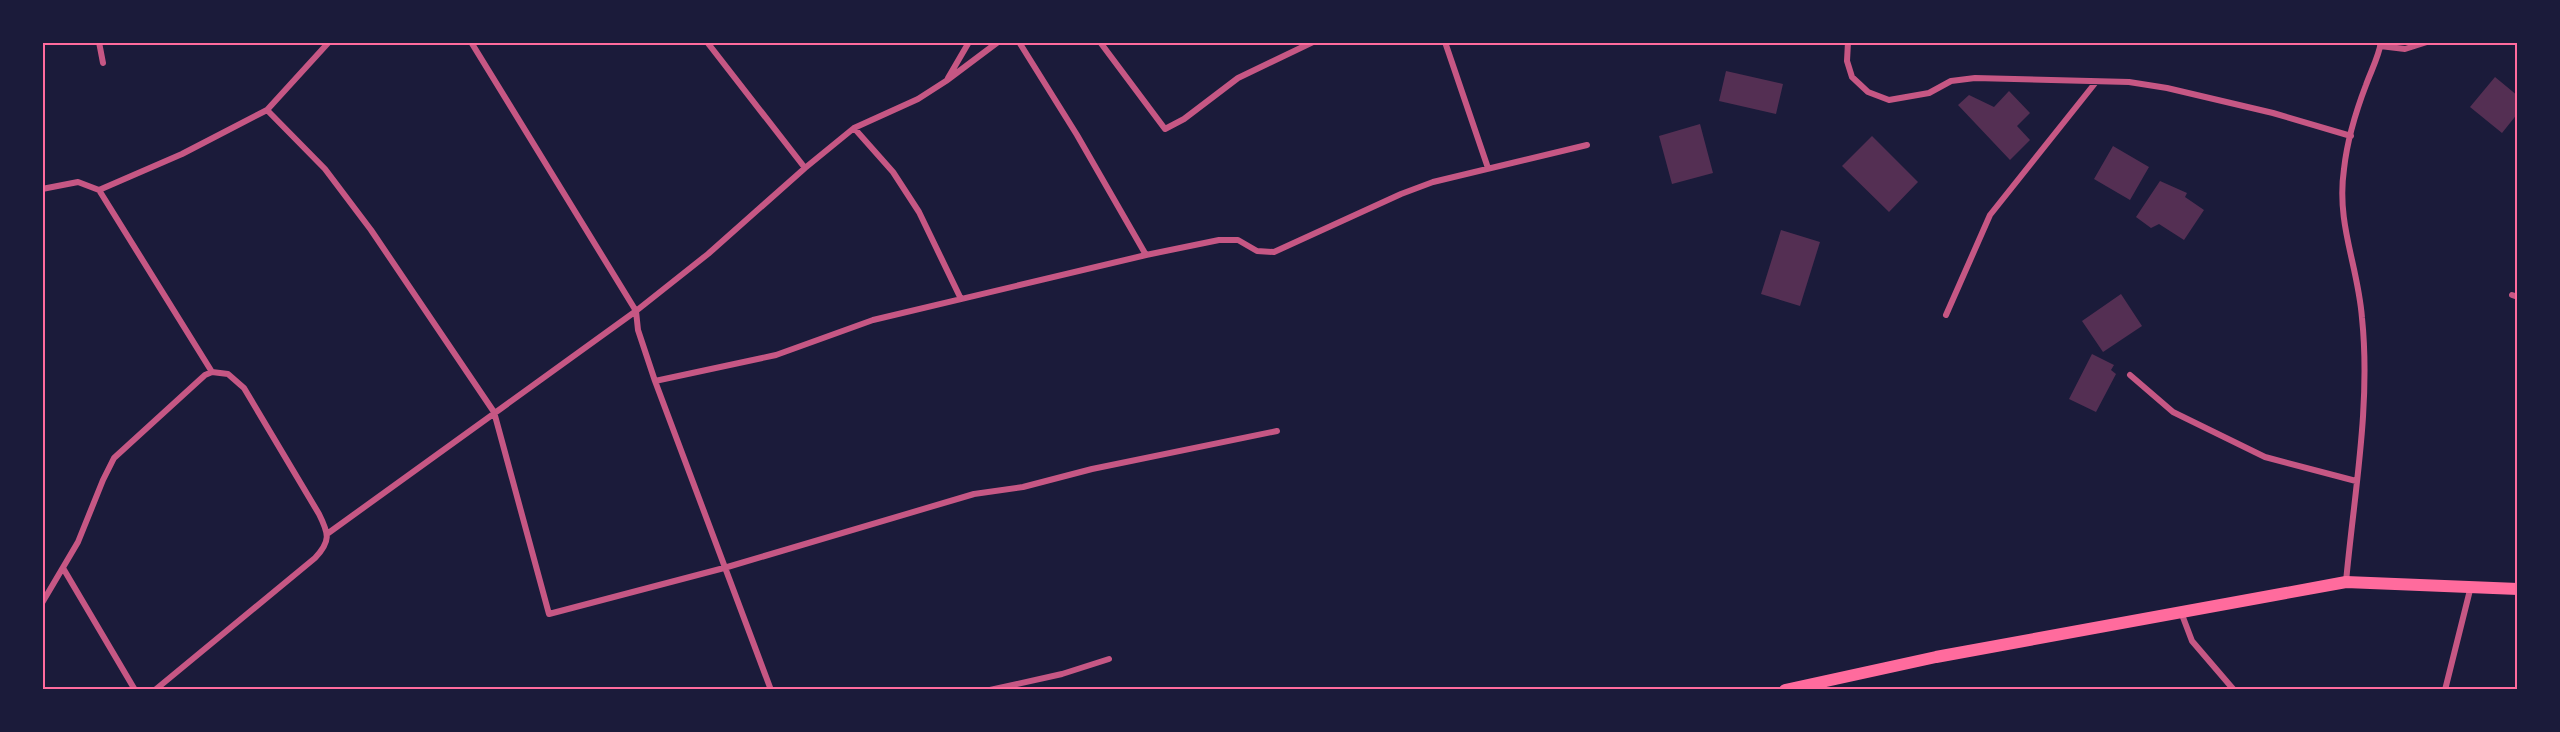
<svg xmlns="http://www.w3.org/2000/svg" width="2560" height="732" font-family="Inter,sans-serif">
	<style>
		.building { fill: #542f53 }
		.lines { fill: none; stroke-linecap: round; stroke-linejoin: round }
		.minor { stroke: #c65784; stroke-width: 6 }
		.secondary { stroke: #ff6b9d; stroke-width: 12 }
		.neatline { fill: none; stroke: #ff6b9d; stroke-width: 2 }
	</style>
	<rect width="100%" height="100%" fill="#1b1b3a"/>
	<path class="building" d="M1726 71 1783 84 1776 114 1719 101Z
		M2495 77 2518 96V113L2502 133 2470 107Z
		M2009 91 2030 113 2017 126 2030 140 2010 160 1958 105 1969 95 1994 107Z
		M1700 124 1713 173 1672 184 1659 136Z
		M1872 136 1918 182 1889 212 1842 166Z
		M2113 146 2149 167 2130 200 2094 179Z
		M2160 181 2187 193 2185 197 2204 210 2184 240 2159 224 2151 228 2136 217Z
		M1781 230 1820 242 1800 306 1761 294Z
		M2121 294 2142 326 2103 352 2082 321Z
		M2092 354 2114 365 2111 370 2116 374 2096 412 2069 399Z"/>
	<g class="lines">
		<path class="minor" d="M99 42 103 63
			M471 42 636 311 638 330 655 381 771 690
			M707 42 805 168
			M1019 42 1077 135 1146 255
			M1100 42 1165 129 1184 119 1238 78 1313 42
			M1445 42 1488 168
			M1848 42 1847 61 1852 77 1868 92 1889 100 1929 93 1951 81 1975 78 2129 82 2167 88 2273 113 2351 136
			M2380 46 2405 49 2427 42
			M948 78 969 42
			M267 110 325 169 371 230 494 412 549 614 724 568 974 494 1023 487 1092 469 1277 431
			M854 128 893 172 919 212 961 299
			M42 189 78 182 99 190 212 372 205 375 114 458 103 480 78 542 42 603
			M99 190 182 154 267 110 329 42
			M2512 295 2518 297
			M1946 315 1990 215 2096 82
			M2130 375 2173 412 2265 457 2356 481
			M655 381 776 355 873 320 1146 255 1219 240H1238L1257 251 1274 252 1401 194 1433 182 1587 145
			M327 534 636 311 708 254 805 168 854 128 918 99 946 81 998 42
			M63 568 135 690
			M2346 582C2354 494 2371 405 2362 318 2358 265 2336 224 2344 169 2347 142 2356 111 2366 85 2371 71 2379 56 2381 42
			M2181 612 2192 641 2234 690
			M155 690 315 558C331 541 329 534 319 514L244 388 228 374 212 372
			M990 690 1062 674 1109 659
			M2445 690 2471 586"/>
		<path class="secondary" d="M1785 690 1936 657 2346 582 2518 589"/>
	</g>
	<rect width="2560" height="732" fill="none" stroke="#1b1b3a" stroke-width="87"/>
	<rect x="44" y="44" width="2472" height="644" class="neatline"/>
</svg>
